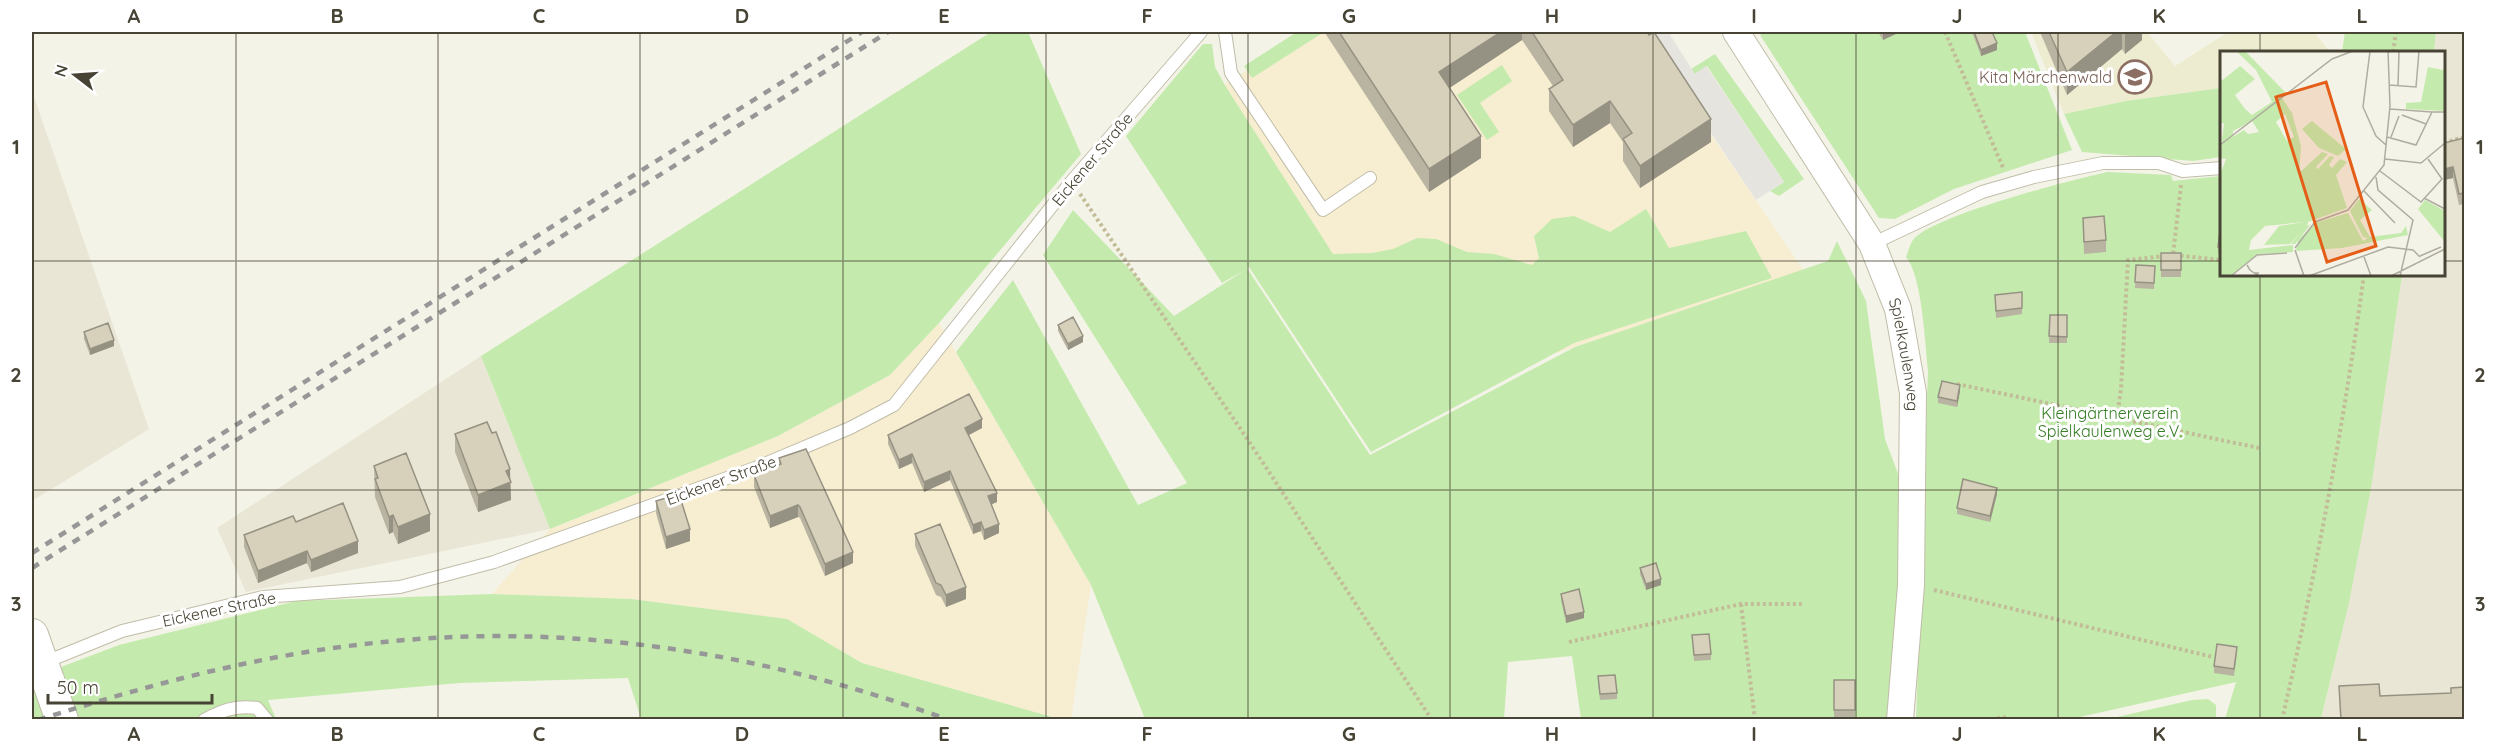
<svg xmlns="http://www.w3.org/2000/svg" width="2496" height="751" font-family="Quicksand,sans-serif">
	<style>
		.residential { fill: #e9e6d5 }
		.commercial { fill: #f7eed1 }
		.education { fill: #eeecd0 }
		.green { fill: #c4ebad }
		.parking { fill: #e5e4df }
		.lines { fill: none; stroke-linecap: round; stroke-linejoin: round }
		.service-casing { stroke: #c1bda9; stroke-width: 14 }
		.minor-casing { stroke: #c1bda9; stroke-width: 28 }
		.tertiary-casing { stroke: #c1bda9; stroke-width: 34 }
		.path { stroke: #c3bc99; stroke-width: 4; stroke-dasharray: 3 3; stroke-linecap: butt }
		.service { stroke: #fff; stroke-width: 12 }
		.minor { stroke: #fff; stroke-width: 26 }
		.tertiary { stroke: #fff; stroke-width: 32 }
		.rail { stroke: #979797; stroke-width: 4.5; stroke-dasharray: 8 8; stroke-linecap: butt }
		.wall { fill: #b9b4a1 }
		.shaded-wall { fill: #969283 }
		.building { fill: #d7d1bb; stroke: #969283; stroke-width: 1.5 }
		.grid { fill: none; stroke: #484435; stroke-width: 1.5; stroke-opacity: 0.55 }
		.labels { text-anchor: middle; stroke-width: 6; stroke-linejoin: round; paint-order: stroke }
		.education-label { font-size: 16px; fill: #785e54; stroke: #fff; text-anchor: end }
		.street-label { font-size: 16px; fill: #484435; stroke: #fff }
		.park-label { font-size: 16px; fill: #367e25; stroke: #fff }
		.inset-road { fill: none; stroke: #afada0; stroke-width: 1.5 }
		.view { fill: #e45e18; fill-opacity: 0.15; stroke: #e45e18; stroke-width: 3 }
		.inset-edge { fill: none; stroke: #484435; stroke-width: 3 }
		.neatline { fill: none; stroke: #484435; stroke-width: 2 }
		.grid-label { font-size: 20px; text-anchor: middle; font-weight: bold; fill: #484435 }
	</style>
	<rect width="100%" height="100%" fill="#f4f3e7"/>
	<path class="residential" d="M2436 32H2464V719L2321 720 2349 603 2370 488 2402 275 2444 274V52H2434Z
		M32 91 149 429 32 501Z
		M481 356 550 529 246 592 217 528Z"/>
	<path class="commercial" d="M1304 32H1641L1804 271 1401 404 1220 88Z
		M939 323 1091 585 1071 720 1059 719 862 663 786 619 631 599 492 594 550 529 778 436 890 375Z"/>
	<path class="education" d="M2031 32H2147L2175 66 2228 32H2314L2330 52H2222L2221 88 2126 101 2064 114Z"/>
	<path class="green" d="M991 32H1028L1081 154 939 323 890 375 778 436 550 529 481 356Z
		M1297 32H1324L1252 78 1244 66Z
		M1766 32H2025L2072 150 1954 189 1895 219 1879 218 1760 35Z
		M2345 32H2436L2434 52H2342Z
		M1203 44H1212L1215 67 1226 87 1333 254 1372 253 1393 249 1417 238 1436 239 1467 252 1494 254 1532 265 1539 258 1534 236 1552 219 1574 216 1610 232 1646 209 1669 248 1746 231 1772 278 1574 343 1371 452 1249 267 1247 268 1370 455 1575 347 1828 261 1837 241 1866 301 1885 439 1900 479 1897 624 1887 719H1581L1572 656 1508 662 1504 719H1145L1091 585 956 352 1013 280 1138 505 1187 483 1043 255 1073 210 1174 316 1245 270 1222 283 1126 136Z
		M1715 54 1804 179 1779 196 1770 191 1784 182 1707 66 1695 74 1691 69Z
		M1502 65 1512 81 1480 103 1499 132 1487 140 1457 95Z
		M2221 88V157L2193 161 2082 152 2064 114 2126 101Z
		M2108 172 2171 175 2173 181 2221 176 2222 274 2402 275 2371 488 2349 603 2321 719H2225L2236 682 2071 719H1916L1928 371C1925 344 1922 275 1906 257 1908 252 1910 244 1913 240 1931 216 2074 179 2108 172Z
		M492 594 631 599 787 619 862 663 1059 719H641L628 678 460 683 268 700 276 719H32V656L40 675 119 645 296 601Z
		M2208 699 2216 705V719H2108L2192 700Z"/>
	<path class="parking" d="M1643 32H1675L1670 35 1695 74 1706 66 1784 182 1756 200Z"/>
	<g class="lines">
		<defs>
			<path id="service" d="M1225 32 1231 73 1323 210 1370 178
				M1872 244 1982 192 2034 177 2103 163H2159L2183 171 2222 168
				M43 663 122 631 263 597 400 587 494 562 755 468 850 428 894 405 1071 182 1201 32
				M204 720C223 710 236 705 257 708L267 720"/>
			<g id="minor">
				<path id="s1" d="M1736 32 1872 244 1898 309 1913 393 1911 585 1900 720"/>
			</g>
			<path id="tertiary" d="M32 635 62 720"/>
		</defs>
		<use href="#service" class="service-casing"/>
		<use href="#minor" class="minor-casing"/>
		<use href="#tertiary" class="tertiary-casing"/>
		<path class="path" d="M1945 32 2004 170
			M2393 52 2396 32
			M2444 143 2464 137
			M2181 185 2173 255 2222 260
			M1080 194 1248 440 1432 720
			M1957 384 2259 448
			M2117 417 2121 389 2128 260 2165 256
			M1934 590 2213 657
			M1741 604 1755 720
			M1569 642 1741 604H1804
			M1985 720 2008 717
			M2282 720C2316 572 2344 424 2364 274"/>
		<use href="#service" class="service"/>
		<use href="#minor" class="minor"/>
		<use href="#tertiary" class="tertiary"/>
		<path class="rail" d="M32 553 862 32
			M32 568 888 32
			M38 720C151 684 266 653 384 642 576 622 769 654 949 720"/>
	</g>
	<path class="wall" d="M1325 32H1647L1711 142 1640 188 1623 161V142L1610 123 1573 147 1549 111V89L1553 86 1522 40 1449 88 1481 158 1429 192 1325 33Z
		M1878 32H1900L1883 40Z
		M1972 32H1992L1997 50 1981 56Z
		M2040 32H2142V40L2125 54 2122 49 2067 95Z
		M2464 138V204L2459 205 2453 178 2444 180V143Z
		M2083 218 2106 240V252L2084 254Z
		M2222 230V253H2218V247Z
		M2161 253H2181V277H2161Z
		M2136 265 2155 266 2154 289 2135 288Z
		M2022 292V314L1996 318 1995 295Z
		M2050 315H2067V343H2049Z
		M1058 325 1083 342 1068 350 1058 331Z
		M84 332 114 346 90 355 84 339Z
		M1960 391 1957 407 1938 403V397Z
		M982 428 969 435 997 502 991 504 999 533 984 540 981 531 973 534 950 480 924 492 912 463 899 469 888 444V435Z
		M455 434 510 481 511 500 478 512 455 452Z
		M779 458 853 563 825 576 800 518 798 517 770 528 754 487V475L779 465Z
		M374 466 430 531 398 544 393 532 389 534 375 497Z
		M1997 494 1990 522 1957 514V508Z
		M656 501 690 541 666 549 656 513Z
		M296 522 358 553 311 572 307 563 258 583 244 547V535Z
		M915 534 966 599 946 607 941 597 936 595 915 546Z
		M1640 568 1661 585 1646 590 1640 574Z
		M1561 594 1584 618 1566 623 1561 600Z
		M1692 635 1711 654V660L1694 661Z
		M2237 653 2234 676 2214 673V666Z
		M1834 680H1855V720H1834Z
		M1598 682 1617 693V699L1600 700Z"/>
	<path class="shaded-wall" d="M1501 32H1522V40L1439 95V72Z
		M1888 32H1900L1883 40V34Z
		M2116 32H2122V49L2067 95V72Z
		M2125 32H2142V40L2125 54Z
		M1997 43V50L1981 56V50Z
		M1610 101V123L1573 147V125Z
		M1711 119V142L1640 188V166Z
		M1481 136V158L1429 192V169Z
		M2453 167V178L2444 180V169Z
		M1083 336V342L1068 350V344Z
		M114 340V346L90 355V349Z
		M1960 385V391L1957 407V401Z
		M982 419V428L965 437V428Z
		M912 454V463L899 469V460Z
		M510 469 511 500 478 512V495L506 471Z
		M950 471V480L924 492V482Z
		M1997 488V494L1990 522V516Z
		M997 493V502L988 506V496Z
		M798 505V517L770 528V516Z
		M430 514V531L398 544V527Z
		M393 515V532L389 534V517Z
		M981 522V531L973 534V525Z
		M999 524V533L984 540V530Z
		M690 529V541L666 549V537Z
		M358 541V553L311 572V560Z
		M307 551V563L258 583V571Z
		M853 552V563L825 576V564Z
		M1661 579V585L1646 590V584Z
		M966 587V599L946 607V595Z
		M1584 612V618L1566 623V616Z"/>
	<path class="building" d="M1339 32H1501L1439 72 1481 136 1429 169Z
		M1532 32H1647L1649 35 1654 32 1711 119 1640 166 1623 139 1632 133 1610 101 1573 125 1549 89 1563 80Z
		M1974 32H1992L1997 43 1981 50Z
		M2049 32H2116L2067 72Z
		M2464 138V193L2459 194 2453 167 2444 169V143Z
		M2104 216 2106 240 2084 242 2083 218Z
		M2220 230H2222V247H2218Z
		M2161 253H2181V270H2161Z
		M2136 265 2155 266 2154 283 2135 282Z
		M2022 292V308L1996 311 1995 295Z
		M2050 315H2067V337L2049 336Z
		M1073 317 1083 336 1068 344 1058 325Z
		M108 323 114 340 90 349 84 332Z
		M1942 381 1960 385 1957 401 1938 397Z
		M969 394 982 419 965 428 997 493 988 496 999 524 984 530 981 522 973 525 950 471 924 482 912 454 899 460 888 435Z
		M487 422 492 433 496 432 510 469 506 471 511 482 478 495 455 434Z
		M806 449 853 552 825 564 800 507 798 505 770 516 754 475 781 464 779 458Z
		M406 453 430 514 398 527 393 515 389 517 375 479 378 478 374 466Z
		M1963 479 1997 488 1990 516 1957 508Z
		M679 494 690 529 666 537 656 501Z
		M343 503 358 541 311 560 307 551 258 571 244 535 293 516 296 522Z
		M940 524 966 587 946 595 941 585 936 583 915 534Z
		M1656 563 1661 579 1646 584 1640 568Z
		M1579 589 1584 612 1566 616 1561 594Z
		M1709 634 1711 654 1694 655 1692 635Z
		M2217 644 2237 647 2234 669 2214 666Z
		M1615 675 1617 693 1600 694 1598 676Z
		M1834 680H1855V710H1834Z
		M2379 684 2380 696 2451 693V688L2464 687V720H2341L2339 686Z"/>
	<path class="grid" d="M236 32V720M438 32V720M640 32V720M843 32V720M1046 32V720M1248 32V720M1450 32V720M1653 32V720M1856 32V720M2058 32V720M2260 32V52M32 261H2222M2444 261H2464M2260 274V720M32 490H2464"/>
	<defs>
		<symbol id="school-ring" viewBox="-11 -11 22 22"><circle r="9.5" fill="#fff" stroke="#8d6e63" stroke-width="1.5"/><path d="M0-5L7-2L0 1L-7-2ZM-4 1L0 2.5L4 1V4Q0 6-4 4Z" fill="#8d6e63"/></symbol>
	</defs>
	<g fill-rule="evenodd">
		<use href="#school-ring" x="2116" y="58" width="38" height="38"/>
	</g>
	<g class="labels">
		<g class="education-label">
			<text x="2112" y="83">Kita Märchenwald</text>
		</g>
		<g class="street-label">
			<text transform="translate(1092 159) rotate(-50)" y="6">Eickener Straße</text>
			<text dy="6" stroke="none"><textPath href="#s1" startOffset="368">Spielkaulenweg</textPath></text>
			<text transform="translate(721 480) rotate(-20)" y="6">Eickener Straße</text>
			<text transform="translate(219 609) rotate(-12)" y="6">Eickener Straße</text>
		</g>
		<g class="park-label">
			<text x="2110" y="419">Kleingärtnerverein<tspan x="2110" dy="18">Spielkaulenweg e.V.</tspan></text>
		</g>
	</g>
	<g transform="translate(2220 51)">
		<rect width="225" height="225" fill="#f4f3e7"/>
		<path d="M16 0H25L67 43 62 47 72 62 81 95 79 122 102 101 108 103 96 116 98 118 110 105 114 106 109 114 112 117 120 108 127 111 116 124 127 157 88 171 87 175 91 173 75 193H71L81 181 70 193 44 194 59 175 84 171 45 175 31 189 29 199 73 194V201L38 203 10 225H0V124L6 108 0 107 4 72 0 73V31L20 15 35 28 15 44 25 58 32 64 52 51 36 19ZM65 63 74 86 67 90 56 71ZM32 70 39 81 28 83 24 79 13 86V80ZM225 15V60L186 58V52L201 51 208 16 223 19ZM92 70 126 98 118 105 99 97 82 78ZM139 148 152 159 140 169 150 186 181 182 186 175 188 184 122 197 76 200 78 189 95 172 128 162 143 190 148 187 143 186 130 160ZM205 149 225 160V191L198 158Z" fill="#c4ebad" fill-rule="evenodd"/>
		<path class="inset-road" d="M150 0 143 56 156 85 166 94M169 34 196 36 199 0M178 35 179 0M170 58 212 61M182 64 206 73M167 86 196 94 212 61H225M171 86 179 65M0 94 112 8 133 0M165 108 201 112 225 92M160 120 201 151 222 128 208 108M156 126 158 139 193 169 180 225M144 140 175 172M204 147 225 158M75 197 95 171 128 159 164 114 170 55 168 0M75 199 84 225M200 205 221 196M144 206 151 225M27 214 30 219 37 224 38 222H34M11 225 37 204 67 202M89 225 168 196 193 199 200 206M171 225 225 198"/>
		<path class="view" d="M106 31 156 195 107 211 56 46Z"/>
		<rect width="225" height="225" class="inset-edge"/>
	</g>
	<rect width="2496" height="751" fill="none" stroke="#ffffff" stroke-width="66"/>
	<g transform="translate(75 75) rotate(287)" stroke="#ffffff" stroke-width="4.5" paint-order="stroke">
	<path d="M0-4.5L10 22L0 15L-10 22Z" fill="#484435"/>
	<text y="-9" font-size="16" font-weight="bold" text-anchor="middle" fill="#484435">N</text>
	</g>
	<path d="M48 694v9h164v-9" fill="none" stroke="#484435" stroke-width="3"/>
	<text x="57" y="694" font-size="18" fill="#484435" stroke="#ffffff" stroke-width="4.5" paint-order="stroke">50 m</text>
	<rect x="33" y="33" width="2430" height="685" class="neatline"/>
	<g class="grid-label">
		<text x="134" y="23">A</text>
		<text x="337" y="23">B</text>
		<text x="539" y="23">C</text>
		<text x="742" y="23">D</text>
		<text x="944" y="23">E</text>
		<text x="1147" y="23">F</text>
		<text x="1349" y="23">G</text>
		<text x="1552" y="23">H</text>
		<text x="1754" y="23">I</text>
		<text x="1957" y="23">J</text>
		<text x="2159" y="23">K</text>
		<text x="2362" y="23">L</text>
		<text x="16" y="154">1</text>
		<text x="2480" y="154">1</text>
		<text x="16" y="382">2</text>
		<text x="2480" y="382">2</text>
		<text x="16" y="611">3</text>
		<text x="2480" y="611">3</text>
		<text x="134" y="741">A</text>
		<text x="337" y="741">B</text>
		<text x="539" y="741">C</text>
		<text x="742" y="741">D</text>
		<text x="944" y="741">E</text>
		<text x="1147" y="741">F</text>
		<text x="1349" y="741">G</text>
		<text x="1552" y="741">H</text>
		<text x="1754" y="741">I</text>
		<text x="1957" y="741">J</text>
		<text x="2159" y="741">K</text>
		<text x="2362" y="741">L</text>
	</g>
</svg>
